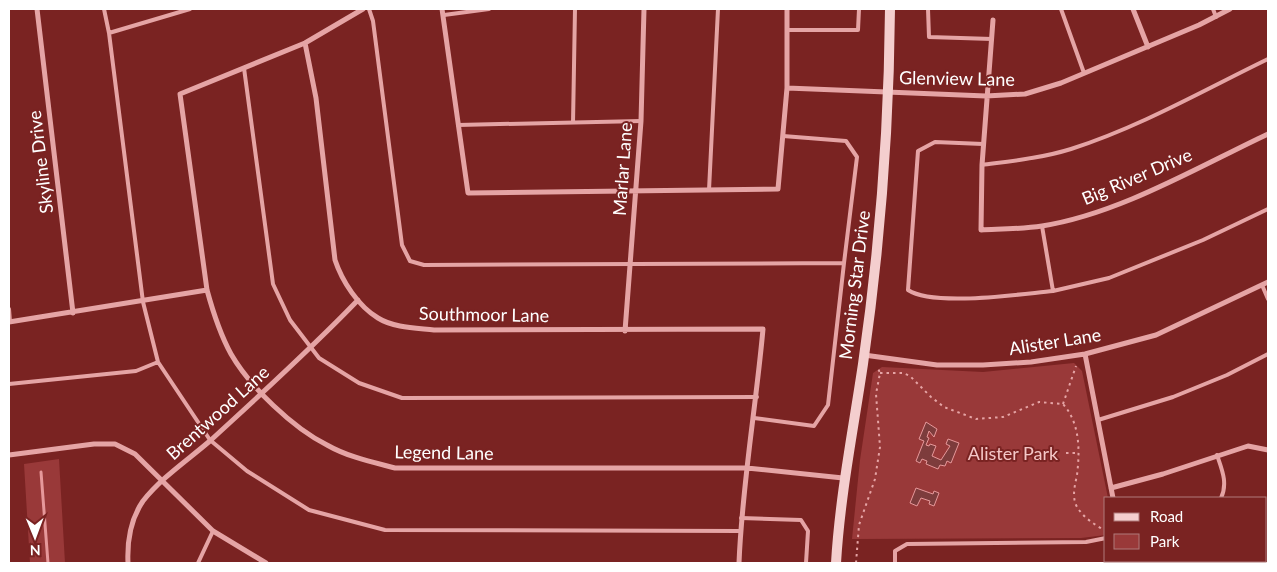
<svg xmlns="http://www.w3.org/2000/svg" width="1277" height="572" font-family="Lato,sans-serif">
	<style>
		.green { fill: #993939 }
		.water { fill: #7d3c3c; stroke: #e6989a }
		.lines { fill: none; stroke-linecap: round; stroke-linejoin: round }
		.stream { stroke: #e6989a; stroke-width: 3 }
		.path { stroke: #e5a4a5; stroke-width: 2; stroke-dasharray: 2.5 4; stroke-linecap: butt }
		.lane { stroke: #e5a4a5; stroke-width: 4 }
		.street { stroke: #e5a4a5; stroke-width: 5 }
		.secondary { stroke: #f4cece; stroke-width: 10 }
		.labels { text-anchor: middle; stroke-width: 4; stroke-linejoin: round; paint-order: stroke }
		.street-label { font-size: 18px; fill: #fff; stroke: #7a2322 }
		.park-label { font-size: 18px; fill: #f4c7c7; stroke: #7a2322 }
	</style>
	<rect width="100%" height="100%" fill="#7a2322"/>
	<path class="green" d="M1074 363 1082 371 1108 498H1106V535L1081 538 852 539 860 460 873 373 882 367 983 372Z
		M59 459 65 563H30L24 464Z"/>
	<path class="water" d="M926 422 937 429 934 437 929 431 927 437 929 438 926 445 929 446 930 444 936 446 932 456 941 460 950 446 946 444 948 439 959 443 951 463 947 461 945 466 940 465 938 469 926 464 927 461 922 459 920 463 916 461 924 441 919 439Z
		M916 488 933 494 934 491 939 493 934 506 929 504 930 501 921 498 917 506 910 503Z"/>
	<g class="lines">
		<path class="stream" d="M41 472 48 563"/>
		<path class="path" d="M880 373H903L910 376 931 397 944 407 976 419 1003 417 1039 402 1063 404C1080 423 1080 450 1077 475 1075 485 1072 495 1076 505 1082 517 1095 525 1106 531
			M1063 404 1076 366
			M1066 453H1079
			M856 563 859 525 875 479 880 447 876 394 880 373 878 368"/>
		<path class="lane" d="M104 9 109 33 190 9
			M369 9 373 21 402 245 410 261 424 265 844 263 828 405 814 426 754 418
			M928 9 929 37 992 39
			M1061 9 1084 73
			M1213 9 1216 17
			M444 15 489 9
			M787 30H858L859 9
			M109 33 143 302 158 362 210 440 247 471 309 510 385 530 740 531
			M244 68 273 284 290 320 319 358 359 383 402 398 757 397
			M573 123 575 9
			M458 125 641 121
			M783 136 846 141 857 157 844 263
			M983 144 935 142 918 151 908 290C934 307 1020 294 1053 291L1042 226
			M982 165C1012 161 1042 158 1071 149 1140 127 1204 90 1268 59
			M709 190 718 9
			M1262 285 1268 299
			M1053 291 1109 278 1203 240 1268 209
			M9 309 10 322
			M9 384 136 371 158 362
			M1098 420 1173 397 1227 375 1268 354
			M1217 455C1222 470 1228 483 1221 498
			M741 518 801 520 808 531 806 563
			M198 563 213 531
			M895 563V551L907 544 1086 542 1106 538
			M1199 563V561"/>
		<path class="street" d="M37 9 73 313
			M363 9 305 43 180 94 207 290C213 312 220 334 231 354 250 387 293 428 327 445 348 457 372 462 395 468H747L843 478
			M442 9 468 193 778 189 787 88V9
			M1133 9 1148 47
			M993 20 982 165 981 230C1001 229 1022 229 1042 226 1119 214 1198 167 1268 134
			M305 43 316 98 335 260C342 281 358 306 378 318 394 328 416 328 434 330L763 329C756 407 742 485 739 563
			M787 88 986 96 1025 94 1061 83 1199 25 1230 9
			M9 322 207 290
			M625 331 641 121 644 9
			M1085 354 1113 498
			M864 355 937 365H983L1031 362 1085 354 1156 335 1268 282
			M9 455 94 444H115L135 454 213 531 266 563
			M1111 488 1163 474 1248 446 1268 450
			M1122 561V563
			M128 563C127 541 130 520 143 501 162 477 188 460 211 440 261 394 311 349 358 300"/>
		<path class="secondary" d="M836 563C840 496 853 431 863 364 880 246 889 128 890 9"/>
	</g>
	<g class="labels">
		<g class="street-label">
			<text transform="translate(957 79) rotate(1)" y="6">Glenview Lane</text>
			<text transform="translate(41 162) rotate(-97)" y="6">Skyline Drive</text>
			<text transform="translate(623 169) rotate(-86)" y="6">Marlar Lane</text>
			<text transform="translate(1137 177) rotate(-23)" y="6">Big River Drive</text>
			<text transform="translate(855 285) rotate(-83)" y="6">Morning Star Drive</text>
			<text transform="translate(484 315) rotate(1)" y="6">Southmoor Lane</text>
			<text transform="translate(1055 342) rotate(-9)" y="6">Alister Lane</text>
			<text transform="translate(218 413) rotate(-42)" y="6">Brentwood Lane</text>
			<text transform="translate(444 453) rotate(1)" y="6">Legend Lane</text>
		</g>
		<g class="park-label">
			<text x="1013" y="460">Alister Park</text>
		</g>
	</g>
	<rect width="1277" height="572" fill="none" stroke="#ffffff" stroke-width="20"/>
	<rect x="1104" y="497" width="162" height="65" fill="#7a2322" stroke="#af7b7a"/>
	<rect x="1114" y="513" width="25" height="8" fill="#f4cece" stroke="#af7b7a"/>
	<text x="1150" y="522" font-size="15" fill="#ffffff">Road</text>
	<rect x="1114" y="534" width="25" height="15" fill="#993939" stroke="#af7b7a"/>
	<text x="1150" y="547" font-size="15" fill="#ffffff">Park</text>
	<g transform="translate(35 537) rotate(179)" stroke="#7a2322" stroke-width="4" paint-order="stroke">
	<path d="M0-4L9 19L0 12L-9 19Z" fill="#ffffff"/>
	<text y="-8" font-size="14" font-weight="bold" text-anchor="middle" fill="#ffffff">N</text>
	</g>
</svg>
